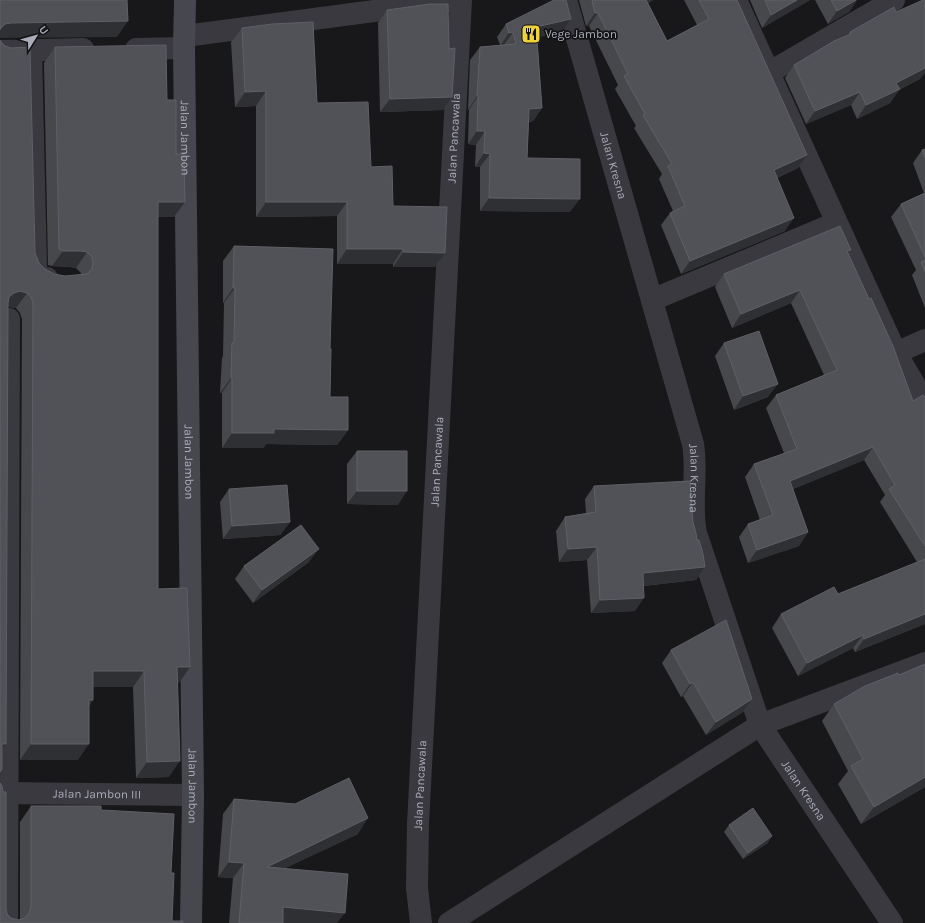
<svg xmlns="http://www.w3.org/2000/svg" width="925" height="923" font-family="Karla,sans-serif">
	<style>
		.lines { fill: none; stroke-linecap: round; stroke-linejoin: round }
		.minor { stroke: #39393f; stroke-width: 22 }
		.secondary { stroke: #47474f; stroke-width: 22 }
		.wall { fill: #46484c }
		.shaded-wall { fill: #2f3033 }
		.building { fill: #515258; stroke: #5f6067 }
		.labels { text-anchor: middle; stroke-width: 3.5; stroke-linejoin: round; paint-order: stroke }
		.poi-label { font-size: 12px; fill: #aaacb9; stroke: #131315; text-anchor: start }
		.street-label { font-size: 12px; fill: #aaacb9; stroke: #131315 }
	</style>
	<rect width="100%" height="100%" fill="#18181a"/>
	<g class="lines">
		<g class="minor">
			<path id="s1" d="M566 0 693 444C698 474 690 504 696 533L760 725 892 923"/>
			<path d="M736 0 896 353 925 402"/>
			<path d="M185 36 457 0"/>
			<path d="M136 49 184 48"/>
			<path d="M31 50 36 268C38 274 41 278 47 278"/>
			<path d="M0 51 83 49"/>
			<path d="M770 72 894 0"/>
			<path d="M652 300 836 223"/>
			<path d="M896 353 925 340"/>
			<path id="s2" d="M0 793 193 795"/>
			<path d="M7 923 9 319"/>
			<path id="s3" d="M421 923 417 888 418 824 461 0"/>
			<path d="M449 923 760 725 925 663"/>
		</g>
		<path class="secondary" id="s4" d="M185 0 184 48 193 795 191 923"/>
	</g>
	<path class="wall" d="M579 0H653L648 3 667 41 697 25 684 0H737L807 155 798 168 777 178 785 231 681 274 661 225 670 213 673 211 659 179 662 174 634 128 636 126 615 89 618 85 589 26H586Z
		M750 0H810L762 28Z
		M815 0H857L849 12 828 24Z
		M387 10 449 49 452 97 443 110 380 112 378 23Z
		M571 19 562 32 537 37 542 108 533 121 529 122 527 158 570 212 480 211V167H475L476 145 468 144 469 110H468L470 60 480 47 500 45 497 37 506 24Z
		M242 28 317 103 371 167 393 206 435 267H393V264H337V216L256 217V106L235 107 231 42Z
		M850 32 920 79 899 90 890 103 857 119 851 105 806 124 785 78 794 65 847 36Z
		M0 40 35 253 39 263 45 269 54 274 65 276 81 275V273L76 268 70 267 52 266 48 265 44 63 55 47 167 100 185 202 174 217H158V589L179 683H178L169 777 136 778 133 687H93V700L89 706 78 760H20L22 319 20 313 16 308 9 307H8L2 750Z
		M925 149V308L912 275 916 270 891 217 901 204 924 193 913 163 922 150Z
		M234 246 330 349V397L348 430 337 445 266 444 263 448H222V393H220L222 358 223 356 224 303H223V261Z
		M848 254 913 401 925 397V624L855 652 853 648 798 676 772 628 781 614 838 594 917 562 880 502 885 495 864 460 793 489 808 532 799 546 748 563 739 537 748 524 760 520 745 477 754 464 784 453 766 408 776 395 824 375 791 303 732 328 715 287 724 274Z
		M724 343 768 397 734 410 715 356Z
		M357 451 398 505 347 504V464Z
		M594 486 693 522 697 540 705 567 696 580 644 586 635 611 591 613 587 560 559 562 556 531 565 517 586 513 585 499Z
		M229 489 290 522 280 535 223 539 220 502Z
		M309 562 253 603 235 579 244 566Z
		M671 650 752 699 743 712 706 735 683 696 681 697 662 663Z
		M925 664V787L861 824 838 784 848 771 822 721 834 704 899 675Z
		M234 799 358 834 285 868 337 923H229L233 878 218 877 223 814Z
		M31 806 101 810 171 873 172 921 0 923 6 908 7 914 11 918 18 920 20 919V822Z
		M729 825 768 843 743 859 724 832Z"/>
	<path class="shaded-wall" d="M642 0H653L635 9Z
		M797 0H810L762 28 771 15Z
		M856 0H857L849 12 828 24 837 11Z
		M595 13H598L589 26H586Z
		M571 19 562 32 527 40 536 27Z
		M128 21 117 37 0 38V29L5 24 11 23Z
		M513 32 504 45 500 46 509 33Z
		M925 65V73L920 79 899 90 890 103 857 119 866 105 896 83Z
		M266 91 256 106 235 107 245 92Z
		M860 92 851 105 806 124 815 111Z
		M477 96H478L469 110H468Z
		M452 97 443 110 380 112 390 99Z
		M542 108 533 121 520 122 529 109Z
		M477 131H485L476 145 468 144Z
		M484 153 490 154 480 167H475Z
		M807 155 798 168 765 183 774 170Z
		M489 198 580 199 570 212 480 211Z
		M158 202H185L174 217H147Z
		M266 202H347L337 216 256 217Z
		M794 218 785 231 681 274 690 261Z
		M347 249H403L393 264H337Z
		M63 251H81L87 252 76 268 70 267 52 266Z
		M403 252 445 253 435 267H393Z
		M233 288H235L224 303H223Z
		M800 290 791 303 732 328 741 314Z
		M20 291 27 293 16 308 9 307 2 308 9 297 14 293Z
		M231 378H232L222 393H220Z
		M778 384 768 397 734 410 743 396Z
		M274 429 348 430 337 445 266 444 263 448H222L232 433Z
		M873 447 864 460 781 494 790 481Z
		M357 491H407L398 505 347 504Z
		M290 522 280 535 223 539 232 526Z
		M808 532 799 546 748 563 757 550Z
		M597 547 587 560 559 562 568 549Z
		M319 549 309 562 253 603 262 590Z
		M705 567 696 580 633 587 643 573Z
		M644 598 635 611 591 613 600 600Z
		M925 614V624L855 652 864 639Z
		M863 635 853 648 798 676 807 663Z
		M177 667H190L179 683H166Z
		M93 671H144L133 687H82Z
		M693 682 683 696 681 697 690 684Z
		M752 699 743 712 706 735 716 722Z
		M89 700H93L82 716Z
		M2 744H6L0 752Z
		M31 744H89L78 760H20Z
		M180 761 169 777 136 778 147 762Z
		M925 777V787L861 824 874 807Z
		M368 818 358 834 256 882 267 867Z
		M772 836 768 843 743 859 748 853Z
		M229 862 244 863 233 878 218 877Z
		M283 907 345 913 337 923H276Z"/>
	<path class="building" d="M0 0H127L128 21 11 23 5 24 0 29V30Z
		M554 0H566L571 19 536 27 542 108 529 109 527 158 580 159V199L489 198 490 154 484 153 485 131H477L478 96H477L480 47 516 44 513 32 509 33 506 24Z
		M592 0H646L667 41 709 19 699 0H737L807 155 774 170 794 218 690 261 670 213 685 206 668 166 672 164 643 115 645 114 624 76 628 74 598 13H595Z
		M765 0H797L771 15Z
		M831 0H856L837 11Z
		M923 0H925V68L896 83 900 89 866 105 860 92 815 111 794 65 834 41 851 34 850 32 894 7 896 12Z
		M430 4H448L449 49 455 48 452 97 390 99 387 10Z
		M313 22 317 103 368 102 371 167 392 166 393 206 447 207 445 253 403 252V249H347V202H266V91L245 92 242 28 272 24Z
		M0 40 1 42 5 46 11 48 30 47 35 253 39 263 45 269 54 274 65 276 87 274 92 269 93 263 92 257 87 252 81 251H63L59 249 55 47 166 45 167 100H176V154H184L185 202H158V589L187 588 190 667H177L180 761 147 762 144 671H93V700H89V744H31L33 303 31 297 27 293 20 291 14 293 9 297 8 303 6 744H2V769L0 772Z
		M925 149V158L922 150Z
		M925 193V257L901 204Z
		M840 226 851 250 847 251 869 299 871 298 893 346 913 401 923 395 925 397V546L889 489 895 485 873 447 790 481 808 532 757 550 748 524 773 515 754 464 797 449 776 395 837 370 800 290 741 314 724 274Z
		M234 246 333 249 330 349H331L330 397H348V430L274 429V433H232V378H231L232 343H234L235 288H233Z
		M925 260V272L921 262Z
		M759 331 778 384 743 396 724 343Z
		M357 451H407V491H357Z
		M690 481 693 522 696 533 697 540H699L703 554 705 567 643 573 644 598 600 600 597 547 568 549 565 517 596 512 594 486Z
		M287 485 290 522 232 526 229 489Z
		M301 525 319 549 262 590 244 566Z
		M925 559V614L864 639 863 635 807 663 781 614 834 587 838 594Z
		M726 620 752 699 716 722 693 682 690 684 671 650Z
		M925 664V777L874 807 851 766 863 759 834 704 865 686 898 673 899 675Z
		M349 778 368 818 267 867 348 874 345 913 283 907V923H239L244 863 229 862 234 799 295 804Z
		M0 783 2 786 3 792H6V908L7 914 11 918 18 920 25 918 29 913 31 907V806H101V810L174 814 171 873H174L172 921H183V923H0Z
		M753 808 772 836 748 853 729 825Z"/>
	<defs>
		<symbol id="restaurant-square" viewBox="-11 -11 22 22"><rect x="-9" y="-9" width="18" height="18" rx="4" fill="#efd23b" stroke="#131315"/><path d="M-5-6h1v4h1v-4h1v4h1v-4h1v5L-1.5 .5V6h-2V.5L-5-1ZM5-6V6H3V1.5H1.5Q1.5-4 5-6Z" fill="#111"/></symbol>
	</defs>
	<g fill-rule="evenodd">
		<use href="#restaurant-square" x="520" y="23" width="22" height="22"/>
	</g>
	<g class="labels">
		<g class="poi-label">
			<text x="545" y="38">Vege Jambon</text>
		</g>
		<g class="street-label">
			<text dy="4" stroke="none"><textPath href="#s4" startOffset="138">Jalan Jambon</textPath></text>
			<text dy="4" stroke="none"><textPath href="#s3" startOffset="786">Jalan Pancawala</textPath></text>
			<text dy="4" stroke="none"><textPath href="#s1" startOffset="172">Jalan Kresna</textPath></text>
			<text dy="4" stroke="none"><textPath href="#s4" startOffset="462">Jalan Jambon</textPath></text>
			<text dy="4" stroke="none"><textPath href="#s3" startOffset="462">Jalan Pancawala</textPath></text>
			<text dy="4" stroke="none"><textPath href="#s1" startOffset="496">Jalan Kresna</textPath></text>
			<text dy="4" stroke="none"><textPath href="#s4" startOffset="786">Jalan Jambon</textPath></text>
			<text dy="4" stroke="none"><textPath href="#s3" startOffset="138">Jalan Pancawala</textPath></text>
			<text dy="4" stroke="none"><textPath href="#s1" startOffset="832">Jalan Kresna</textPath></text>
			<text dy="4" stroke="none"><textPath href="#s2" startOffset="97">Jalan Jambon III</textPath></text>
		</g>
	</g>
	<g transform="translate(36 36) rotate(53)" stroke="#131315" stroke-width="3" paint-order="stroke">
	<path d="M0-3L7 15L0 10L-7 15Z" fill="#aaacb9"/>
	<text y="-6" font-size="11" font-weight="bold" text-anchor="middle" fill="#aaacb9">U</text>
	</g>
</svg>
